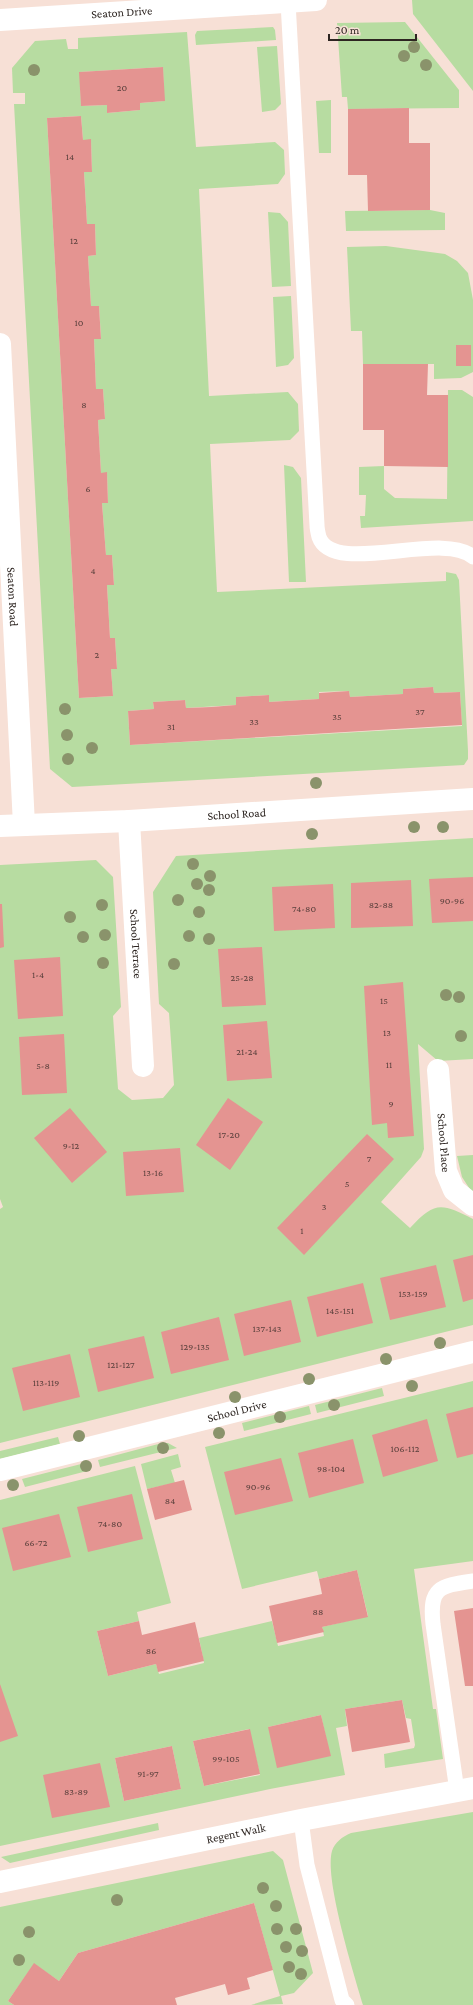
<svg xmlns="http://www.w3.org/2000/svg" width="473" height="2005" font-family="'Crimson Pro',serif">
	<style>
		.green { fill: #b7dca1; fill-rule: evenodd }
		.building { fill: #e49491 }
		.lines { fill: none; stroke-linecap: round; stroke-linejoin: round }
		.service { stroke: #fff; stroke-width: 15 }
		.minor { stroke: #fff; stroke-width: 22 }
		.tertiary { stroke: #fff; stroke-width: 22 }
		.tree { fill: #8a936b }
		.labels { text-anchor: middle; stroke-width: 3; stroke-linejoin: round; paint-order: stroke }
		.number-label { font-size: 10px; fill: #5b413d }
		.street-label { font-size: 12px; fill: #2d2521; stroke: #f7e0d6 }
	</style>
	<rect width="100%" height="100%" fill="#f7e0d6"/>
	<path class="green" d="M412 0H473V91L413 14Z
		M405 22 459 90V108L348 109 347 97H342L337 23Z
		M273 27 275 30 276 40 196 45 195 35 197 31Z
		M187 32 196 147 275 142 284 150 285 174 278 184 199 189 209 396 288 392 298 404 299 431 290 440 210 444 217 592 446 581V572L456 574 459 580 468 751V759L464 765 72 787 50 769 14 104H25V93H13L12 68 35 41 66 39 68 49H78V38ZM163 67 164 101 140 103V110L107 113V105L81 106 80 72ZM81 116 83 140H91L92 171 84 172 87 224H95L96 255 88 256 91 306H99L101 338 94 339 96 389H103L105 419 98 420 101 473H107L108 503H102L106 555H112L114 585H107L110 638H115L117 668 111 669 113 696 79 698 47 118ZM433 687 434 693 460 692 462 726 130 745 128 711 154 709 153 702 185 700 186 708 236 705V697L269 695V702L319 699V692L349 691 350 697 403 694V689Z
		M277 46 281 104 275 110 262 112 257 47Z
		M331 100V153H319L316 101Z
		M430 210 445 213V230L346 231 345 211Z
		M268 212 280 213 288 222 291 286 272 287Z
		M386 246 445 254 457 261 468 273 473 300V372L461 378 434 379V364H363L362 331H351L347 247Z
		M291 296 294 358 288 365 276 367 273 297Z
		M448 390H462L473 397V521L361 528 360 516H365L366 495H359V467L384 466V489L395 498 447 499Z
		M284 465 293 467 301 478 306 582H289Z
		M473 838V1059L438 1061 418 1044 424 1149 421 1157 381 1202 410 1228C435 1201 441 1203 473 1219V1325L0 1443V1209L3 1207 0 1199V865L96 860 113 877 121 1007 113 1016 118 1089 132 1100 163 1098 174 1085 169 1013 159 1004 153 892 176 856Z
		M473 1155V1194L462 1177 457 1156Z
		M473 1381V1561L414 1569 433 1709H436L443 1759 385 1768 384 1754 414 1748 415 1745 411 1719 406 1718 402 1700 345 1709 347 1726 336 1728 345 1775 270 1789 0 1846V1500L135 1466 171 1603 137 1612 139 1621 97 1631 108 1676 156 1664 159 1674 204 1663 199 1638 272 1621 278 1646 324 1636 322 1627 368 1616 357 1570 319 1579 317 1571 242 1589 205 1447ZM321 1715 330 1756 268 1727ZM249 1729 260 1775 204 1786 193 1741ZM172 1746 181 1789 124 1801 115 1758Z
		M382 1388 384 1396 317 1413 315 1405Z
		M309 1406 311 1414 244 1431 242 1423Z
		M58 1437 60 1444 0 1459V1451Z
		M162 1443H168L177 1448 100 1467 98 1460Z
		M178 1454 181 1467 171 1470 175 1483 147 1489 141 1464Z
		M89 1462 91 1470 25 1487 22 1479Z
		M473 1812V2005H363C354 1974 324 1879 332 1851 335 1842 342 1837 351 1833Z
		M158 1823 159 1830 10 1863 1 1857Z
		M273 1851 283 1860 313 1973 294 1993 281 1996 283 2004 251 2005 280 1996 254 1903 78 1953 59 1981 34 1964 8 2001 14 2005H0V1907Z"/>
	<path class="building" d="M163 67 165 101 140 103V110L107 113V105L81 106 79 72Z
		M409 108V143H430V210L368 211 367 175H348V109Z
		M81 116 83 140 91 139 92 172H84L87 224H95L96 255 88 256 91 306H99L101 339H94L96 389H103L105 419 98 420 101 473 107 472 108 503H102L106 555H112L114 585H107L110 638H115L117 669H111L113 696 79 698 47 118Z
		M456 345H471V366H456Z
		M363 364H428L427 395H448V467L384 466V430H363Z
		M433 687 434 693 460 692 462 725 130 745 128 711 154 709 153 702 185 700 186 708 211 707 236 705V697L269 695V702L319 699V693L349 691 350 697 403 694V689Z
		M473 877V921L432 923 429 879Z
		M411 880 413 926 351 928V883Z
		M333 884 335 928 274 931 272 887Z
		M0 904H2L4 947 0 948Z
		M262 947 266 1005 222 1007 218 949Z
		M60 957 63 1016 18 1019 14 960Z
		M403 982 414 1136 388 1138 387 1123 372 1125 364 986Z
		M267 1021 272 1078 227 1081 223 1025Z
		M64 1034 67 1093 22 1095 19 1037Z
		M228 1098 263 1122 230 1170 196 1145Z
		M70 1108 107 1152 72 1183 34 1138Z
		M367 1134 394 1159 304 1255 277 1228Z
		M180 1148 184 1192 126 1196 123 1152Z
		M473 1255V1299L463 1302 453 1260Z
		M436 1265 446 1307 390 1320 380 1278Z
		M363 1283 373 1323 317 1337 307 1297Z
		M291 1300 301 1342 244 1356 234 1314Z
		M219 1317 229 1360 171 1374 161 1332Z
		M144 1336 154 1378 98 1392 88 1349Z
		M70 1354 80 1397 23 1411 12 1368Z
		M473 1407V1454L457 1458 446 1414Z
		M427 1419 438 1461 383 1477 372 1435Z
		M353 1439 364 1483 309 1498 298 1453Z
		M281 1458 293 1501 235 1515 224 1472Z
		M184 1480 192 1510 155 1520 147 1489Z
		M132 1494 143 1539 88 1552 77 1507Z
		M59 1514 71 1557 13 1571 2 1528Z
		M357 1570 368 1617 322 1627 324 1632 277 1643 269 1606 322 1594 319 1579Z
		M473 1608V1686H465L454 1611Z
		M139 1621 142 1635 195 1622 204 1661 158 1672 156 1664 108 1676 97 1631Z
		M0 1684 18 1736 0 1742Z
		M402 1700 410 1742 352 1752 345 1709Z
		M321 1715 331 1756 277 1768 268 1727Z
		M250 1729 260 1774 204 1786 193 1741Z
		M172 1746 181 1789 124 1801 115 1758Z
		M100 1763 110 1807 52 1818 43 1775Z
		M254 1903 273 1970 247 1978 250 1989 228 1995 225 1984 175 1998 177 2005H14L8 2001 34 1963 59 1981 78 1953Z"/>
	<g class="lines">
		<path class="service" d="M288 2 317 525C317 529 318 533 319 537 333 577 443 530 473 557
			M457 1791 433 1624C429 1587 440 1586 473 1581
			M301 1820 307 1865 342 2000 347 2005"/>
		<g class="minor">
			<path id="s1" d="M0 20 316 0"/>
			<path id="s2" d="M0 344 24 825"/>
			<path id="s3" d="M129 821 143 1066"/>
			<path id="s4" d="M438 1070 446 1171 454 1190 473 1205"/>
			<path id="s5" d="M0 1470 473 1352"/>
			<path id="s6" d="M0 1882 301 1820 473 1788"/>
		</g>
		<path class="tertiary" id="s7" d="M0 826 129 821 473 799"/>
	</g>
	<g class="tree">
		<circle cx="414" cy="47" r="6"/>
		<circle cx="404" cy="56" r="6"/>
		<circle cx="426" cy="65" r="6"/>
		<circle cx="34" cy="70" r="6"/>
		<circle cx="65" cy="709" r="6"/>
		<circle cx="67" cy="735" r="6"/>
		<circle cx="92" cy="748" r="6"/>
		<circle cx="68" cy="759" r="6"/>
		<circle cx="316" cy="783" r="6"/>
		<circle cx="414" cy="827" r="6"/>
		<circle cx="443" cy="827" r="6"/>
		<circle cx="312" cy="834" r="6"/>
		<circle cx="193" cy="864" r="6"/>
		<circle cx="210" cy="876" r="6"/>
		<circle cx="197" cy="884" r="6"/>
		<circle cx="209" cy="890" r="6"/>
		<circle cx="178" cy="900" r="6"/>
		<circle cx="102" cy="905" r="6"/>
		<circle cx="199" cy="912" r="6"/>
		<circle cx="70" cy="917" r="6"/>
		<circle cx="105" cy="935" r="6"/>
		<circle cx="189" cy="936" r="6"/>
		<circle cx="83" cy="937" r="6"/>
		<circle cx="209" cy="939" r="6"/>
		<circle cx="103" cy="963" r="6"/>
		<circle cx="174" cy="964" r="6"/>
		<circle cx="446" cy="995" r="6"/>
		<circle cx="459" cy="997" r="6"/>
		<circle cx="461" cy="1036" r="6"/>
		<circle cx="440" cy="1343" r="6"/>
		<circle cx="386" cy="1359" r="6"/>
		<circle cx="309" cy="1379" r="6"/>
		<circle cx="412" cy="1386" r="6"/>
		<circle cx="235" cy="1397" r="6"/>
		<circle cx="334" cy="1405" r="6"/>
		<circle cx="280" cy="1417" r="6"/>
		<circle cx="219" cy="1433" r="6"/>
		<circle cx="79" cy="1436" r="6"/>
		<circle cx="163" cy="1448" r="6"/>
		<circle cx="86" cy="1466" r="6"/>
		<circle cx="13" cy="1485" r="6"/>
		<circle cx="263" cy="1888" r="6"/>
		<circle cx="117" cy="1900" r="6"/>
		<circle cx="276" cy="1906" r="6"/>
		<circle cx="277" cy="1929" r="6"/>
		<circle cx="296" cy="1929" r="6"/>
		<circle cx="29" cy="1932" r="6"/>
		<circle cx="286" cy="1947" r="6"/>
		<circle cx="302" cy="1951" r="6"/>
		<circle cx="19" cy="1960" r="6"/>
		<circle cx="289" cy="1967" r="6"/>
		<circle cx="301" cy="1974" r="6"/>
	</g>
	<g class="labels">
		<g class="number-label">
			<text x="122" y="91">20</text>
			<text x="70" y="160">14</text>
			<text x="74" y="244">12</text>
			<text x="79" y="326">10</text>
			<text x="84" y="408">8</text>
			<text x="88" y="492">6</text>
			<text x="93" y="574">4</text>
			<text x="97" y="658">2</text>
			<text x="420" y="715">37</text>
			<text x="337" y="720">35</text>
			<text x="254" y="725">33</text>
			<text x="171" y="730">31</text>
			<text x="452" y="904">90-96</text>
			<text x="381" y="908">82-88</text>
			<text x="304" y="912">74-80</text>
			<text x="38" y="978">1-4</text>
			<text x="242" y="981">25-28</text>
			<text x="384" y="1004">15</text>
			<text x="387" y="1036">13</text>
			<text x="247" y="1055">21-24</text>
			<text x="389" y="1068">11</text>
			<text x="43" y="1069">5-8</text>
			<text x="391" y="1107">9</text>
			<text x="229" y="1138">17-20</text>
			<text x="71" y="1149">9-12</text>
			<text x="369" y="1162">7</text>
			<text x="153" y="1176">13-16</text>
			<text x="347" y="1187">5</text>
			<text x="324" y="1210">3</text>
			<text x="302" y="1234">1</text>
			<text x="413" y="1297">153-159</text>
			<text x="340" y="1314">145-151</text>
			<text x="267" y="1332">137-143</text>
			<text x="195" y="1350">129-135</text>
			<text x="121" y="1368">121-127</text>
			<text x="46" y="1386">113-119</text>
			<text x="405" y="1452">106-112</text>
			<text x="331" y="1472">98-104</text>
			<text x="258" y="1490">90-96</text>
			<text x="170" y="1504">84</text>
			<text x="110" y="1527">74-80</text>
			<text x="36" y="1546">66-72</text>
			<text x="318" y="1615">88</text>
			<text x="151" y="1654">86</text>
			<text x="226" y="1762">99-105</text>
			<text x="148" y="1777">91-97</text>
			<text x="76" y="1795">83-89</text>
		</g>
		<g class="street-label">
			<text dy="4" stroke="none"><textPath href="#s1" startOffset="122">Seaton Drive</textPath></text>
			<text dy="4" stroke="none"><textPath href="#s2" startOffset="253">Seaton Road</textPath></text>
			<text dy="4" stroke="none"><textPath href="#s7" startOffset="237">School Road</textPath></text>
			<text dy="4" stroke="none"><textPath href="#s3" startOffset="123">School Terrace</textPath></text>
			<text dy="4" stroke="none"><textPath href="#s4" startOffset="73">School Place</textPath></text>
			<text dy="4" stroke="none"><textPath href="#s5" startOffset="244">School Drive</textPath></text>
			<text dy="4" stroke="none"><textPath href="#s6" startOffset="241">Regent Walk</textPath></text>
		</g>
	</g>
	<path d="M329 34v6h87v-6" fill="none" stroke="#2d2521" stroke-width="2"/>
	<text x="335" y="34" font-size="12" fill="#2d2521" stroke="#f7e0d6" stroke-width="3" paint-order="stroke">20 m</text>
</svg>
